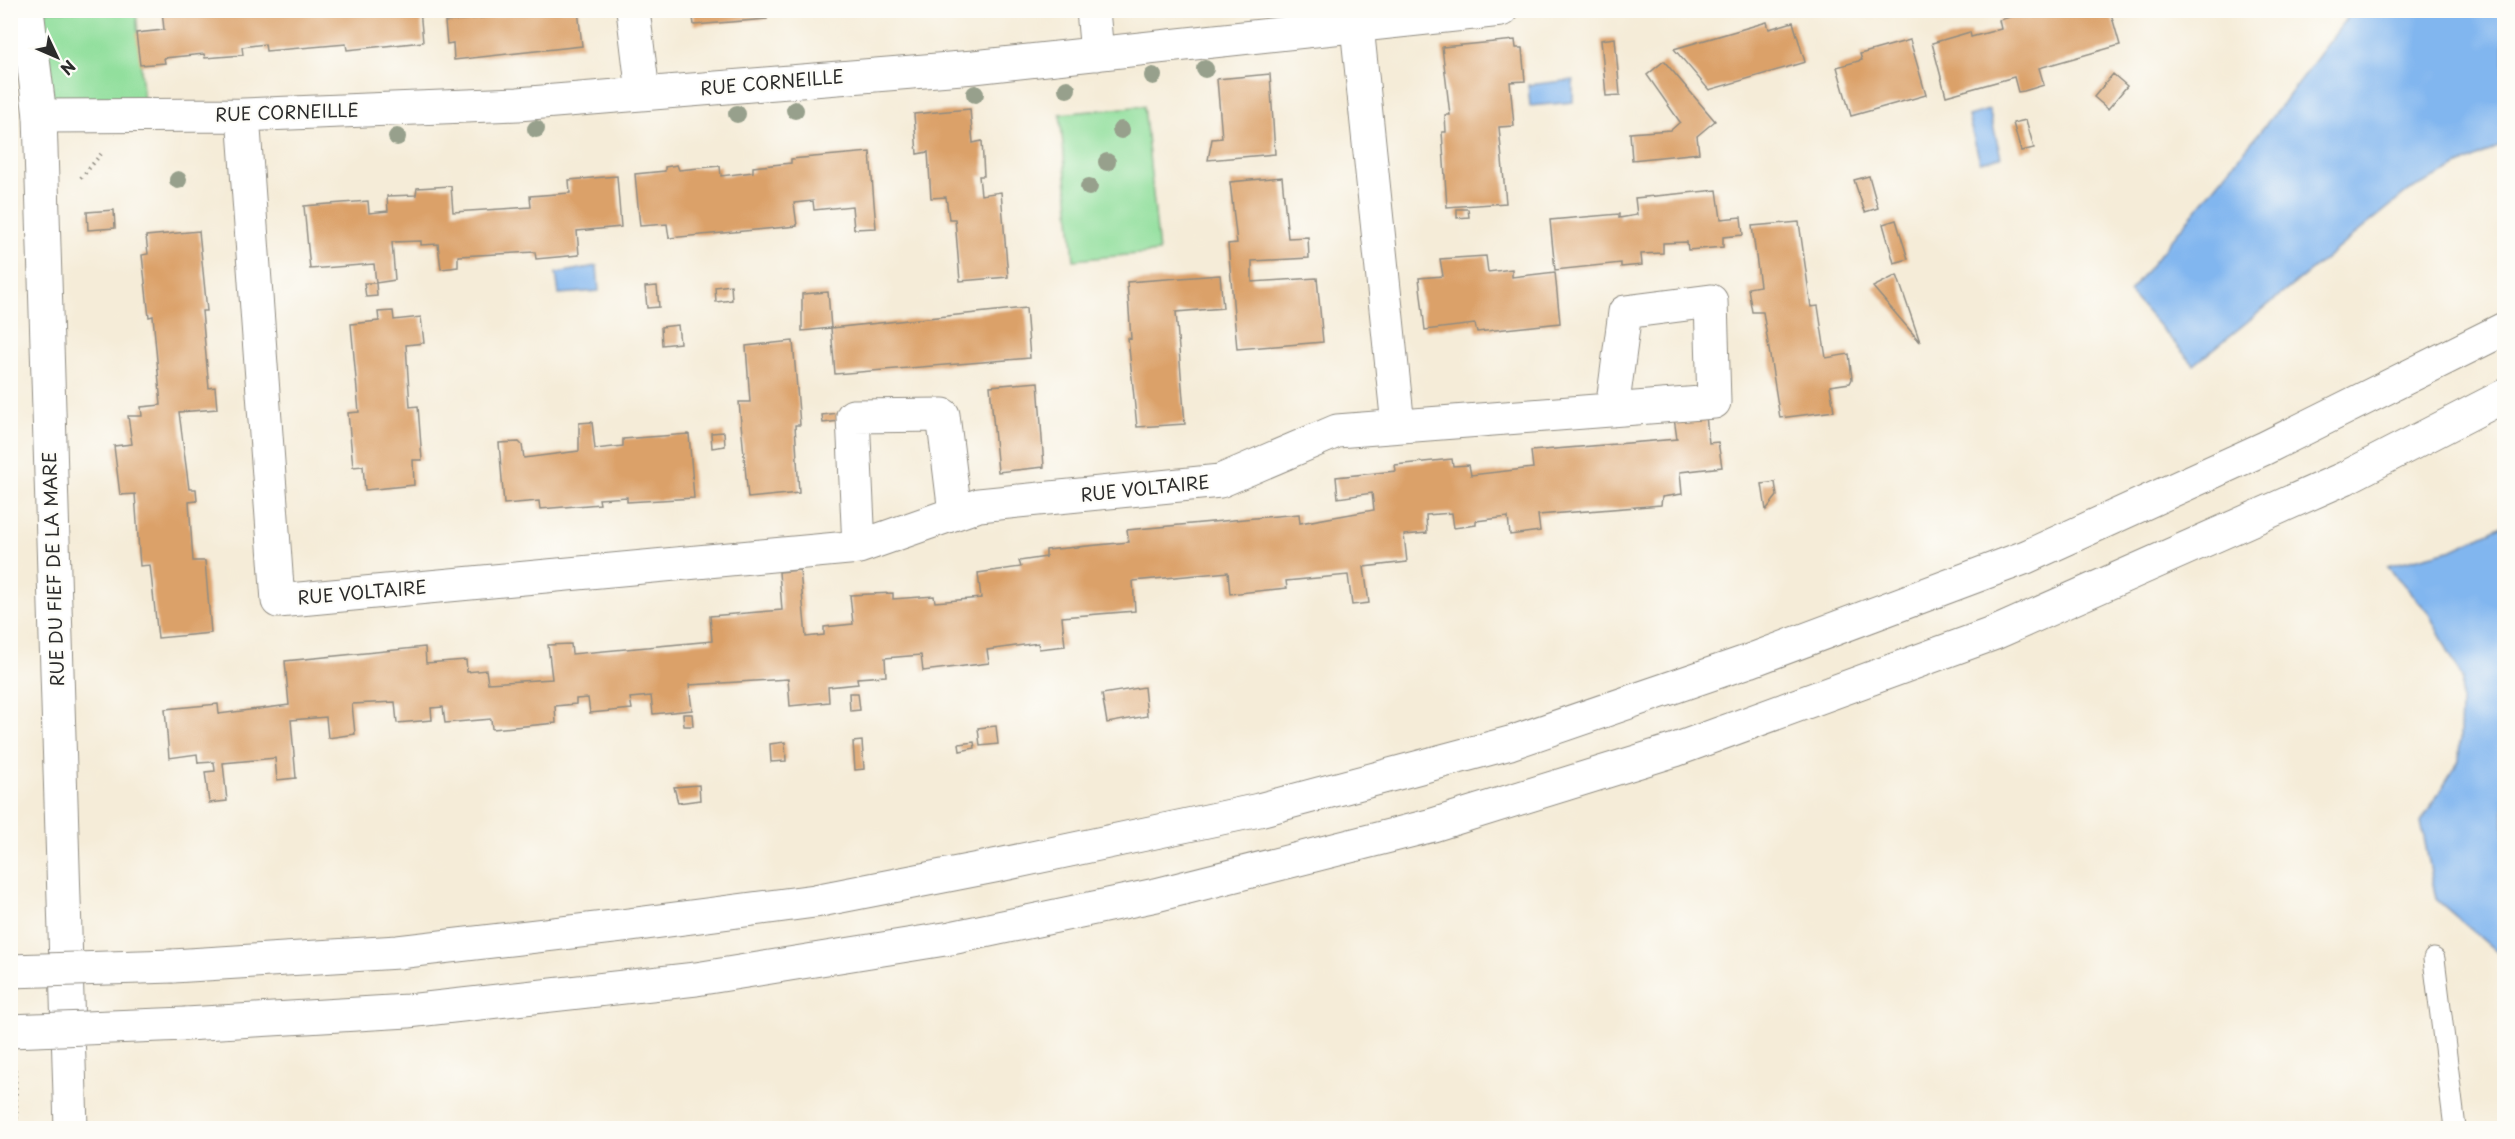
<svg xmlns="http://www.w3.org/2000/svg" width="2515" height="1139" font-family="'Playpen Sans',sans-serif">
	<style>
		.green { fill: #92df9d; stroke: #5e8564; stroke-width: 1.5 }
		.water { fill: #81b6ef; stroke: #56708d; stroke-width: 1.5 }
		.building { fill: #dba169 }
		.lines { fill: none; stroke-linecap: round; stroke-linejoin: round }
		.lane-casing { stroke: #908c82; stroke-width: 23 }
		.street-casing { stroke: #908c82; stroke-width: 35 }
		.secondary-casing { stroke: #908c82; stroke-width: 35 }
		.highway-casing { stroke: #908c82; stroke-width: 35 }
		.path { stroke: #908c82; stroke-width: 4; stroke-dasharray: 1.5 4.5; stroke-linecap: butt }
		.lane { stroke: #fff; stroke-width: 21 }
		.street { stroke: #fff; stroke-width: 33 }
		.secondary { stroke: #fff; stroke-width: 33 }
		.highway { stroke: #fff; stroke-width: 33 }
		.highway-bridge-casing { stroke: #908c82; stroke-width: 35; stroke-linecap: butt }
		.highway-bridge { stroke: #fff; stroke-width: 33 }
		.tree { fill: #97a08c }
		.labels { text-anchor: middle; stroke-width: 4.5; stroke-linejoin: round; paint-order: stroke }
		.street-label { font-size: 18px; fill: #2b2b2b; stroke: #fdfcf7 }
	</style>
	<rect width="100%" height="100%" fill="#fdfcf7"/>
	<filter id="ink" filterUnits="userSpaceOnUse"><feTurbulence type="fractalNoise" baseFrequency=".0167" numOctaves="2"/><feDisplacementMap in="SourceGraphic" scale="12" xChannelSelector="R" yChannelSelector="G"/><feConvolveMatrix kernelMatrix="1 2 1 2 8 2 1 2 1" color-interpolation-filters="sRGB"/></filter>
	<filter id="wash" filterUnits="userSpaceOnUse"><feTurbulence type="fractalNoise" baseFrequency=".008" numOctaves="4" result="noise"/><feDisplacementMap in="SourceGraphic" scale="24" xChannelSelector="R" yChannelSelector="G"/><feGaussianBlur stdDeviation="1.35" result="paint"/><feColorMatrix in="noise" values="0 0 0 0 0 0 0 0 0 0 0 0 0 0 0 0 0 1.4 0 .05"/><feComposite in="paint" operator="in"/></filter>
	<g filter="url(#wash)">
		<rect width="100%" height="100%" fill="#f5ecd8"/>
		<path class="green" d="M27 11H136L145 115 40 116Z
			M1144 106 1159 252 1074 260 1060 114Z"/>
		<path class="water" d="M2353 10 2504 11V144L2410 190 2194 365 2129 292 2284 102Z
			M1573 80V102L1530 106 1528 85Z
			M1989 110 2001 157 1980 162 1968 116Z
			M597 266 599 291 559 294 556 273Z
			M2504 525V958L2436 899 2421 822 2459 761 2462 678 2428 612 2387 566 2453 549Z"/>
		<g id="blocks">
			<path class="building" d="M162 10H420L423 42 347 50 346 44 266 51 265 44 242 47 243 55 205 58 204 54 164 58 165 63 140 65 136 33 164 30Z
				M516 10H578L582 46 454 60 453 43 447 44 445 22 498 16 517 13Z
				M692 10H767V19L694 25Z
				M848 10H874L875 13H849Z
				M2035 10H2050V14L2061 10H2110L2120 45 2039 68 2044 85 2024 91 2018 92 2014 77 1946 96 1932 43 1970 32 1971 37 2001 29 1999 20Z
				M1767 22 1769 29 1793 22 1805 62 1709 90 1674 49Z
				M1615 38 1620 95 1606 96 1601 40Z
				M1515 40 1516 48H1522L1525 81 1510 82 1514 126 1499 127 1506 203 1447 207 1442 132H1446L1445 115H1450L1442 47Z
				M1910 40 1926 95 1851 116 1837 67 1862 60 1860 54Z
				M1664 61 1715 121 1697 136 1699 153 1632 160 1630 133 1671 130 1680 122 1647 75Z
				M1270 74 1275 154 1208 160 1212 139 1222 138 1217 79Z
				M2113 74 2127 86 2108 109 2094 97Z
				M970 109 973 143 982 141 984 176H979L981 195 1001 192 1008 277 960 281 955 219H949L946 197 931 198 928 152 917 154 914 114Z
				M2026 120 2034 148 2021 151 2013 123Z
				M870 152 876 228 854 229 852 206 814 210 813 201 794 203 797 226 669 238 667 224 640 226 635 174 665 171V167L677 165 679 170 720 166 721 176 753 172V167L791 163V159Z
				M617 176 621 227 577 231 579 255 536 259 535 252 458 256V267L441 269 438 244 421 245V241L392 242 395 280 376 283 374 264 310 269 304 206 368 201 369 213 388 211 387 196 416 195 417 188 451 186 453 212 531 207 530 196 570 193 569 180Z
				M1869 176 1878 208 1865 212 1854 180Z
				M1282 177 1288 238 1308 237 1309 258 1252 261V282L1317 278 1323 342 1237 349 1228 244 1237 243 1230 182Z
				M1717 190 1721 219 1741 217 1743 235 1723 237V247L1688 250 1687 242 1663 243V253L1641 254 1642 265 1621 267V263L1555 270 1550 220 1619 214V218L1637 215 1635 198Z
				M1457 209H1468L1469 217 1457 218Z
				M114 210 115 228 88 230 87 212Z
				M1896 220 1908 259 1894 263 1883 224Z
				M1799 222 1811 307 1818 306 1826 358 1849 354 1852 379 1850 383 1830 386 1834 411 1780 418 1763 312H1752L1748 288 1760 286 1752 226Z
				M199 231 207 311H202L207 367 209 388 215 387 217 409 179 412 189 489H196L197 501 189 502 193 561H205L211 633 158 638 150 565 140 566 135 494 120 495 114 446 132 444 128 416H142L141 407 161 405 153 316 149 317 142 255 148 254 146 236Z
				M1486 256 1488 272 1512 269V277L1555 272 1560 323 1477 332 1475 324 1425 330 1419 278 1443 276 1440 259Z
				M1220 275 1223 308 1176 312 1185 424 1137 427 1128 338 1131 339 1127 282Z
				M1897 275 1920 342 1873 287Z
				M364 283H376L377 296 366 297Z
				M731 285 732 300 716 302 715 287Z
				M657 286 659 307 647 308 645 287Z
				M828 292 831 328 802 331V294Z
				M1026 308 1030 358 835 374 831 328Z
				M393 311 394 320 421 317 424 343 406 345 410 407 418 406 422 460H413L414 485 365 490 363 466 353 467 348 413 359 412 351 324 379 321 378 312Z
				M678 325 680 343 662 345 661 327Z
				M793 341 800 425H795L799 493 748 498 739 402H750L746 346Z
				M1038 382 1044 467 998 472 990 386Z
				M838 413 839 421 823 423 822 415Z
				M1706 416 1709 443 1718 442 1722 467 1680 472 1682 494 1662 497 1661 505 1538 515 1540 531 1510 535 1508 517 1476 521V525L1454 528 1452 513 1426 515 1427 533 1404 535 1407 562 1364 567 1369 603 1352 605 1348 575 1286 581 1287 588 1230 594 1228 572 1133 581 1135 611 1062 617 1065 646 1039 649 1038 643 987 650 989 663 923 671 921 655 885 658 886 676 857 678 858 684 828 687 829 702 790 706 788 679 689 685 692 710 653 714 651 696 630 698 632 709 590 713 588 698 576 699V704L555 706 556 723 492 729 491 719 445 723 443 707 431 708 432 720 397 723 395 702 352 704 355 734 328 738 326 717 291 720 296 778 277 780 275 758 223 763 227 801 209 803 205 772 215 771 214 762 198 763 197 754 169 758 165 709 218 704 219 714 289 705 285 661 425 647 426 663 466 660 467 672 486 670 488 683 552 679 548 645 571 644 572 654 712 641 710 616 782 610 779 572 800 570 806 637 824 635V627L853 624 850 595 893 593V599L934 596 935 602 981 598 978 573 1021 567 1019 561 1046 557V550L1129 542 1127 530 1299 514 1300 523 1374 510 1372 493 1338 498 1336 477 1396 471 1395 465 1452 459 1453 466 1469 465 1471 475 1533 468 1531 451 1677 439 1674 418Z
				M592 422 595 449 623 446V439L689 434 694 498 627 502V497L599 499 600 504 540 509 539 501 504 504 499 443 519 442 522 445 524 458 579 451V423Z
				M724 432 725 446 712 448 711 433Z
				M1775 482 1777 496 1766 510 1762 484Z
				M1144 687 1147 716 1107 723 1102 694Z
				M849 693H858L860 710 850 711Z
				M683 714H692L693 726H684Z
				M996 726 998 744 980 746 978 728Z
				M862 741 864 769 855 770 853 742Z
				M785 742 786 761 771 762 770 744Z
				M974 742 975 748 960 751 959 744Z
				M699 785 700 800 678 803 674 787Z"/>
		</g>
	</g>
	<g filter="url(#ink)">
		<use href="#blocks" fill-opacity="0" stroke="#908c82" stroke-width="1.5"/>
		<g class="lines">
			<defs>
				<path id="lane" d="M2434 959 2455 1128"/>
				<path id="street" d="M633 10 643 93
					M1093 10 1097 54
					M1357 26 1398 426
					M243 115 278 601 859 547 979 505 1220 481 1337 431 1714 402 1711 301 1625 312 1612 410
					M40 116 243 115 518 104 974 67 1501 10
					M859 547 853 416 943 415 955 513"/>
				<path id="secondary" d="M27 10 40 116 71 1128"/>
				<path id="highway" d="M173 966 398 952 622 926 815 901 999 865 1259 810 1510 743 1749 661 2026 557 2265 448 2504 329
					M186 1024 408 1011 696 979 951 938 1156 895 1433 825 1675 750 1995 633 2345 478 2504 396"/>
			</defs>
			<use href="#lane" class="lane-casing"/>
			<use href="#street" class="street-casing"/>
			<use href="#secondary" class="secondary-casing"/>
			<use href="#highway" class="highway-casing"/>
			<path class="path" d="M81 178 101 154
				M15 1069 17 1128"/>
			<use href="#lane" class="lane"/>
			<use href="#street" class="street"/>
			<use href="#secondary" class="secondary"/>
			<use href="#highway" class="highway"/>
			<defs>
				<path id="highway-bridge" d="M10 971 173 966
					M10 1031 186 1024"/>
			</defs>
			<use href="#highway-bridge" class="highway-bridge-casing"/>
			<use href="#highway-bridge" class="highway-bridge"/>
		</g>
		<g class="tree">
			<circle cx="1205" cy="69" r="9"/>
			<circle cx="1153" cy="76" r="9"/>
			<circle cx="1067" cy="89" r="9"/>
			<circle cx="975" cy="94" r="9"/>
			<circle cx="795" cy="110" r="9"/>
			<circle cx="737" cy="114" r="9"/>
			<circle cx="536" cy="129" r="9"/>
			<circle cx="1121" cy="130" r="9"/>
			<circle cx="397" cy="137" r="9"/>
			<circle cx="1107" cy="162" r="9"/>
			<circle cx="178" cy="180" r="9"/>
			<circle cx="1089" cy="187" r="9"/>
		</g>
	</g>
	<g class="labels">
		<g class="street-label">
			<text transform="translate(772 83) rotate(-5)" y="6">RUE CORNEILLE</text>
			<text transform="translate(287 113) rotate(-2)" y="6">RUE CORNEILLE</text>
			<text transform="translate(1145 489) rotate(-6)" y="6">RUE VOLTAIRE</text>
			<text transform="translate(54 569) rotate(-92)" y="6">RUE DU FIEF DE LA MARE</text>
			<text transform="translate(362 593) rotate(-5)" y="6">RUE VOLTAIRE</text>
		</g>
	</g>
	<rect width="2515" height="1139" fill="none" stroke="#fdfcf7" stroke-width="36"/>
	<g transform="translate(57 57) rotate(134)" stroke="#fdfcf7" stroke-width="4.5" paint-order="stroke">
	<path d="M0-4.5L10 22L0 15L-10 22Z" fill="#2b2b2b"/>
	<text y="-9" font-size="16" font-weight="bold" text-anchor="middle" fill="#2b2b2b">N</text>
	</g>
</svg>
